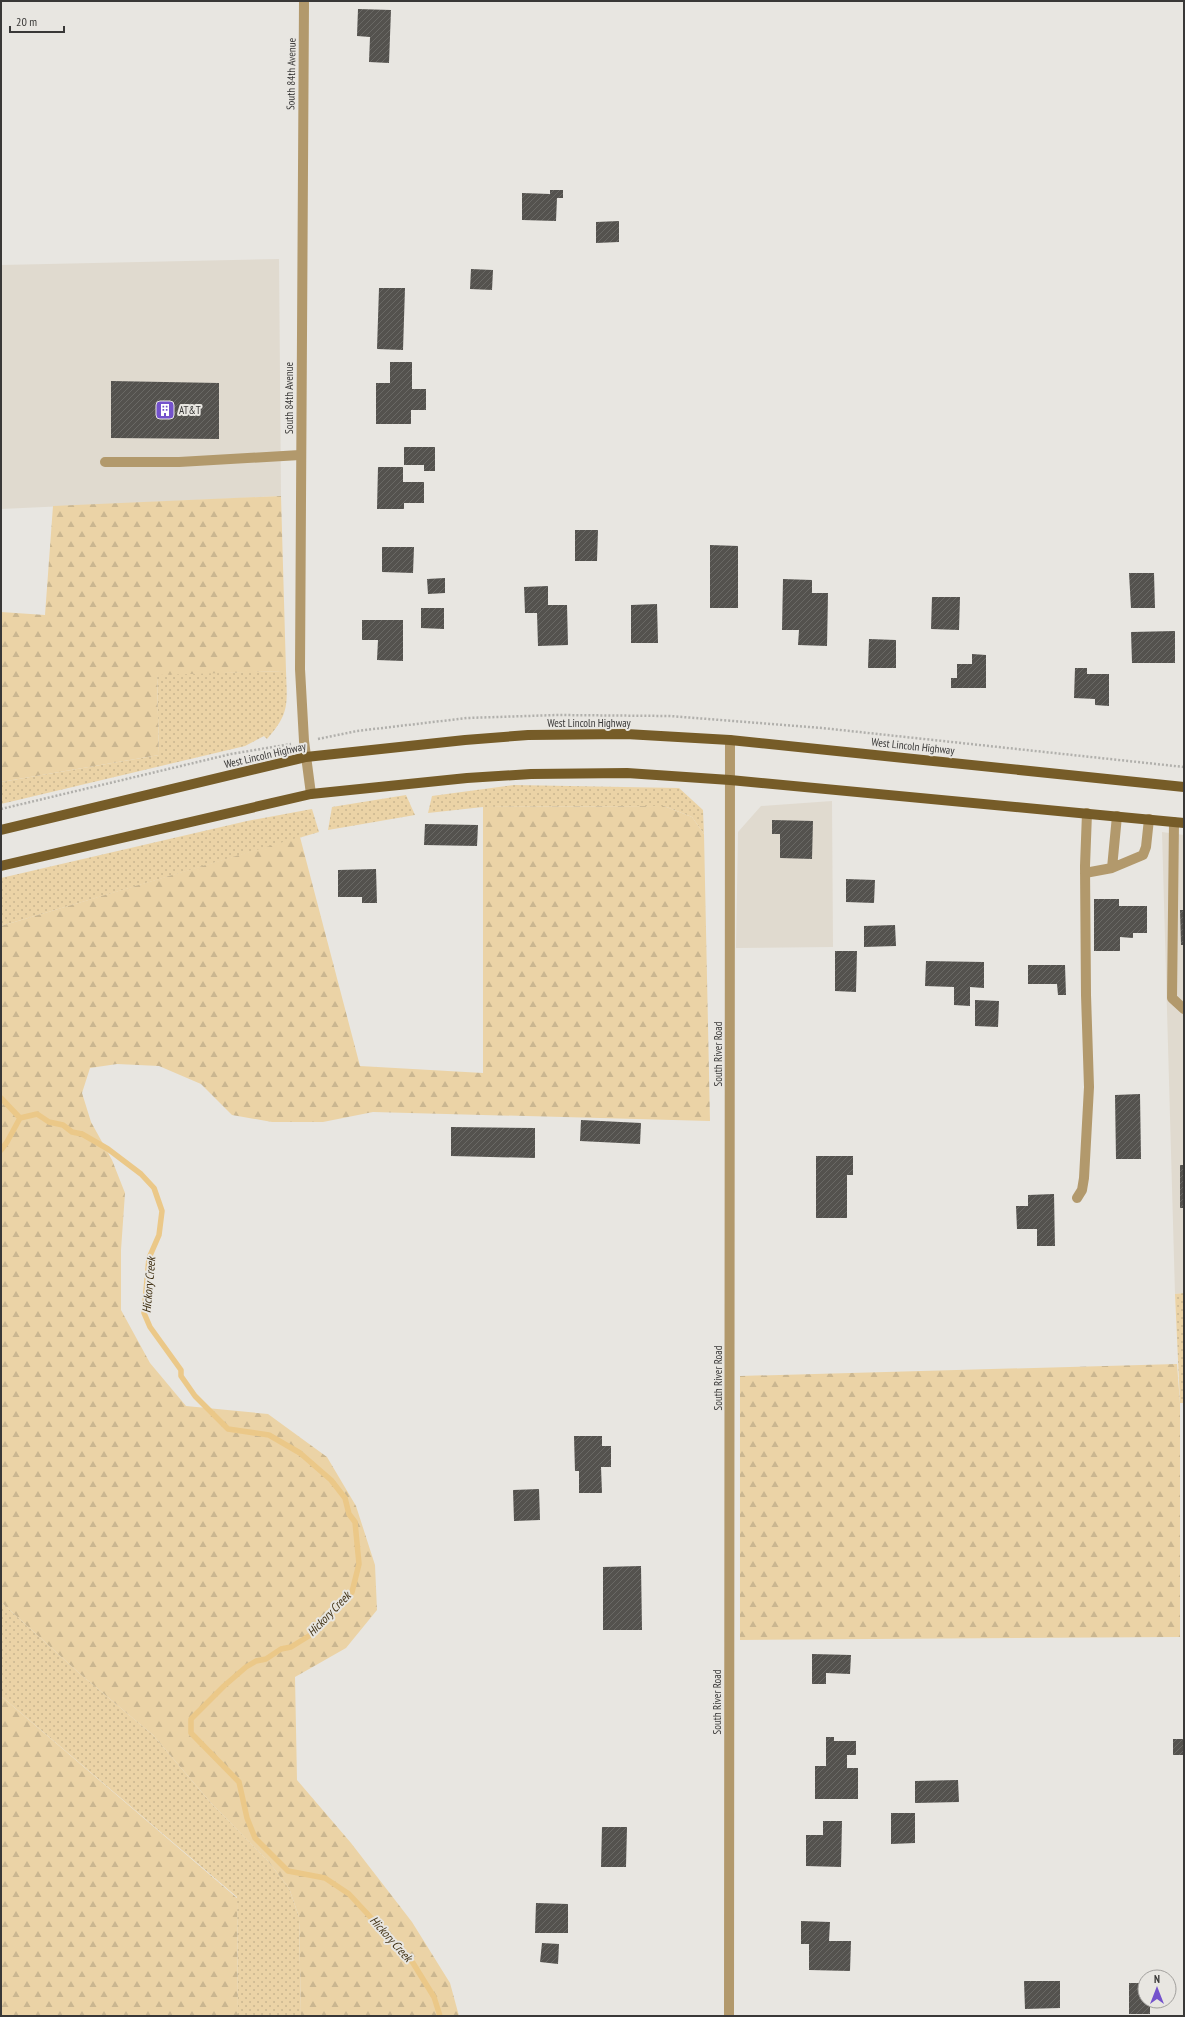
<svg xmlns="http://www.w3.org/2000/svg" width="1185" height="2017" font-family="'PT Sans Narrow',sans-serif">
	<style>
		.built { fill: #e0dacf }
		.grass { fill: url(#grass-dots) }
		.forest { fill: url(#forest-firs) }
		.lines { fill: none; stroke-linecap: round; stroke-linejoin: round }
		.stream { stroke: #ebc888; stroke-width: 5.5 }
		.building { fill: url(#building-hatch) }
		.path { stroke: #b1b0ac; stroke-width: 2.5; stroke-dasharray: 2 2; stroke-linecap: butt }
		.minor { stroke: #b2996c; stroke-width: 10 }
		.major { stroke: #765c28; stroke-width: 10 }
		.labels { text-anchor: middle; stroke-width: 4; stroke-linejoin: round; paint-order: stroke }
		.street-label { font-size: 11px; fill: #393837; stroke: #e8e6e1 }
		.poi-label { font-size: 11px; fill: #393837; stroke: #e8e6e1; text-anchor: start }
		.water-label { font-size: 12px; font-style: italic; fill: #403114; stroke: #e8e6e1 }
	</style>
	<defs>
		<pattern id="grass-dots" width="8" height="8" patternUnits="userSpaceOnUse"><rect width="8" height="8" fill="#ebd3a6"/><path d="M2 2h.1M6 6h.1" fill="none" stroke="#cab690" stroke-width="1.8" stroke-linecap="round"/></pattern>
		<pattern id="forest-firs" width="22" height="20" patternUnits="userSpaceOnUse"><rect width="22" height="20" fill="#ebd3a6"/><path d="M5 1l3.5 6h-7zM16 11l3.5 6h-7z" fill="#cab690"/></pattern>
		<pattern id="building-hatch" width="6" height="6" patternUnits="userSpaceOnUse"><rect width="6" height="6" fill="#54524e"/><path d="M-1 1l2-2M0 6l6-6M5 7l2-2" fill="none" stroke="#6a6965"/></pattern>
	</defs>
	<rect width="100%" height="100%" fill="#e8e6e1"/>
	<path class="built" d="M279 259 281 496 1 509V265Z
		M832 801 833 947 736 948 738 832 761 806Z
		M1162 832 1184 835V1293L1175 1294Z"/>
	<path class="grass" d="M286 671C287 704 290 713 267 739L264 736 245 746 1 804V782L159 755 157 674Z
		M514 785 679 788 703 810 704 834 692 817 664 806 483 807 428 813 432 796Z
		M406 795 415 815 328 830 332 807Z
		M312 809 319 832 1 926V878L247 821Z
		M1184 1293V1403H1180L1175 1294Z
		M1 1602 79 1673 153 1735 211 1803 268 1861 289 1888 299 1917 301 2016H238L237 1897 1 1696Z"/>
	<path class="forest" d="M281 496 286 671 157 675 159 755 1 782V612L45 615 53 506Z
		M664 806 692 817 704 834 710 1121 373 1112 323 1122H272L232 1115 201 1084 159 1066 117 1064 90 1068 82 1093 91 1122 112 1160 125 1193 121 1250V1310L150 1363 186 1406 268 1414 327 1457 356 1506 375 1565 377 1610 346 1648 295 1677 297 1780 351 1843 412 1922 450 1983 459 2016H301L299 1917 289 1888 268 1861 211 1803 153 1735 79 1673 1 1602V926L300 837 360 1066 483 1073V807Z
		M1177 1364 1180 1403V1637L740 1640V1376Z
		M1 1696 237 1898 238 2016H1Z"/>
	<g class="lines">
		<path class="stream" d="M1 1098 20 1118
			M20 1118 37 1114 49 1122 63 1125 72 1132 82 1134 108 1149 141 1174 154 1188 162 1211 159 1235 149 1258 144 1313 150 1327 181 1370V1376L195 1396 228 1429 269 1435 300 1453 331 1480 345 1498 349 1514 355 1522 359 1564 352 1592 312 1634 291 1647 281 1649 266 1659 256 1661 246 1667 224 1686 191 1719V1733L239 1782 247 1818 255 1838 288 1871 325 1878 349 1894 413 1963 434 1997 440 2016
			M1 1150 7 1142 20 1118"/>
	</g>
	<path class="building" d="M358 9 391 10 389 63 369 62 370 37 357 36Z
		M550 190H563V198H557L556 221 522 220V193L550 194Z
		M619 221V242L596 243V222Z
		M471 269 493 270 492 290 470 289Z
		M379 288H405L403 350 377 349Z
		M390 362H412V389H426V410H411V424H376V383H390Z
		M111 381 219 383V439L111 438Z
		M404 447H435V471H424V465H404Z
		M378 467H403V482H424V503H404V509H377Z
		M575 530H598L597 561H575Z
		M710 545 738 546V608H710Z
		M382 547H414L413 573 382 572Z
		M1129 573H1154L1155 608H1131Z
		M445 578V593L428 594 427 579Z
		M783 579 812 580V593H828L827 646 798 645 799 630H782Z
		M548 586V605H567L568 645 538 646 537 613H525L524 587Z
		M932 597H960L959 630 931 629Z
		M657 604 658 643H631V605Z
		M421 608H444V629L421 628Z
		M362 620H403V661L377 660 378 640H362Z
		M1175 631V663H1132L1131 632Z
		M869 639 896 640V668H868Z
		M972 654 986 655V688H951V678H957V664H972Z
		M1075 668H1087V674H1109V706L1095 705V699L1074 698Z
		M772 820 813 821 812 859 780 858V834H772Z
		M425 824 478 825 477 846 424 845Z
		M376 869 377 903H362V897H338V870Z
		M846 879 875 880 874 903 846 902Z
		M1094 899H1119V906H1147V933H1133V938L1120 937V951H1094Z
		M1180 910H1184V945H1181Z
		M895 925 896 946 864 947V926Z
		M835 951H857L856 992 835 991Z
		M926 961 984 962V988L970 987V1006L954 1005V987L925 986Z
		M1028 965H1065L1066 995H1058L1057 984H1028Z
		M975 1000 999 1001 998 1027 975 1026Z
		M1140 1094 1141 1159H1116L1115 1095Z
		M581 1120 641 1123 640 1144 580 1141Z
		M451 1127 535 1128V1158L451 1156Z
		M816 1156H853V1175H847V1218H816Z
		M1180 1165H1184V1208H1180Z
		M1054 1194 1055 1246H1037V1229H1017L1016 1206H1028V1195Z
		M574 1436H602V1446H611V1467H601L602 1493H579V1471H575Z
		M539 1489 540 1520 514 1521 513 1490Z
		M641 1566 642 1630H603V1567Z
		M812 1654 851 1655 850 1674 826 1673V1684H812Z
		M826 1737H834V1741H856V1755H847V1768H858V1799H815V1766H826Z
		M1173 1739H1184V1755H1173Z
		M958 1780 959 1802 915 1803V1781Z
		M891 1813H915V1843L891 1844Z
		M823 1821H842L841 1867 806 1866V1835H823Z
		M602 1827H627L626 1867H601Z
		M536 1903 568 1904V1933H535Z
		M801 1921 830 1922 829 1941H851L850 1971 809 1970V1944H801Z
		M542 1943 559 1944 558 1964 540 1962Z
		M1024 1981H1060V2008L1025 2009Z
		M1129 1983H1145V2001H1150V2014H1129Z"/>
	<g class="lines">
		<path class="path" d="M318 739 357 731 467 718 557 715 670 716 822 728 1184 767
			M1 809 231 754 291 744"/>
		<path class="minor" d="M304 1 300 669 304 741 311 794
			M105 462H179L300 455
			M1174 822 1172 998 1184 1009
			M1112 868 1117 816
			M1085 873 1112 868 1143 855 1146 847 1149 819
			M1077 1198 1082 1190 1084 1178 1089 1087 1086 995 1085 866 1087 813
			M729 2016 730 740"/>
		<path class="major" d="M1 830 306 757 465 740 528 735 626 734 730 740 1184 787
			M1 866 311 794 467 778 531 774 627 773 730 780 1184 823"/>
	</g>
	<defs>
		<symbol id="building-square" viewBox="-11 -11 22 22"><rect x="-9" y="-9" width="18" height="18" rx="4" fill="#7452cc" stroke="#e8e6e1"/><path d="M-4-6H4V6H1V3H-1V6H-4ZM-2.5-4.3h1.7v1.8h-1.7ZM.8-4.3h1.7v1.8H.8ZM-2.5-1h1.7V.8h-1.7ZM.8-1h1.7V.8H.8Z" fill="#fff"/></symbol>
	</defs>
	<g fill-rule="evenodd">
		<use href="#building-square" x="154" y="399" width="22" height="22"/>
	</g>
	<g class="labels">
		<g class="street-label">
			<text transform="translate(291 74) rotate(-89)" y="4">South 84th Avenue</text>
			<text transform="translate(289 398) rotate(-90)" y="4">South 84th Avenue</text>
			<text x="589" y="727">West Lincoln Highway</text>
			<text transform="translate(913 746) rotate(6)" y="4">West Lincoln Highway</text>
			<text transform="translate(265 755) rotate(-13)" y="4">West Lincoln Highway</text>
			<text transform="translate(718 1054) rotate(-90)" y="4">South River Road</text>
			<text transform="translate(718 1378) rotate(-90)" y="4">South River Road</text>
			<text transform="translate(717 1702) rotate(-90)" y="4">South River Road</text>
		</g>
		<g class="poi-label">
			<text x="179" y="414">AT&amp;T</text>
		</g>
		<g class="water-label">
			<text transform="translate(149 1285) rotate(-85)" y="4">Hickory Creek</text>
			<text transform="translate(329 1614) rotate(-46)" y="4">Hickory Creek</text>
			<text transform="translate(391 1939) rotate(48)" y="4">Hickory Creek</text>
		</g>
	</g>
	<rect width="1185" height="2017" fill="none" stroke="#393837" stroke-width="4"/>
	<g transform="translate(1157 1989)"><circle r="19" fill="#e8e6e1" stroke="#a2a09d"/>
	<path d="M0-3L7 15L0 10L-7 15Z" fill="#7452cc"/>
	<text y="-6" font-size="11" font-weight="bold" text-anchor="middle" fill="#393837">N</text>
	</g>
	<path d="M10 26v6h54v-6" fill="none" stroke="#393837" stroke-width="2"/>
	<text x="16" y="26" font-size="12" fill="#393837" stroke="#e8e6e1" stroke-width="3" paint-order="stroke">20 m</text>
</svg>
